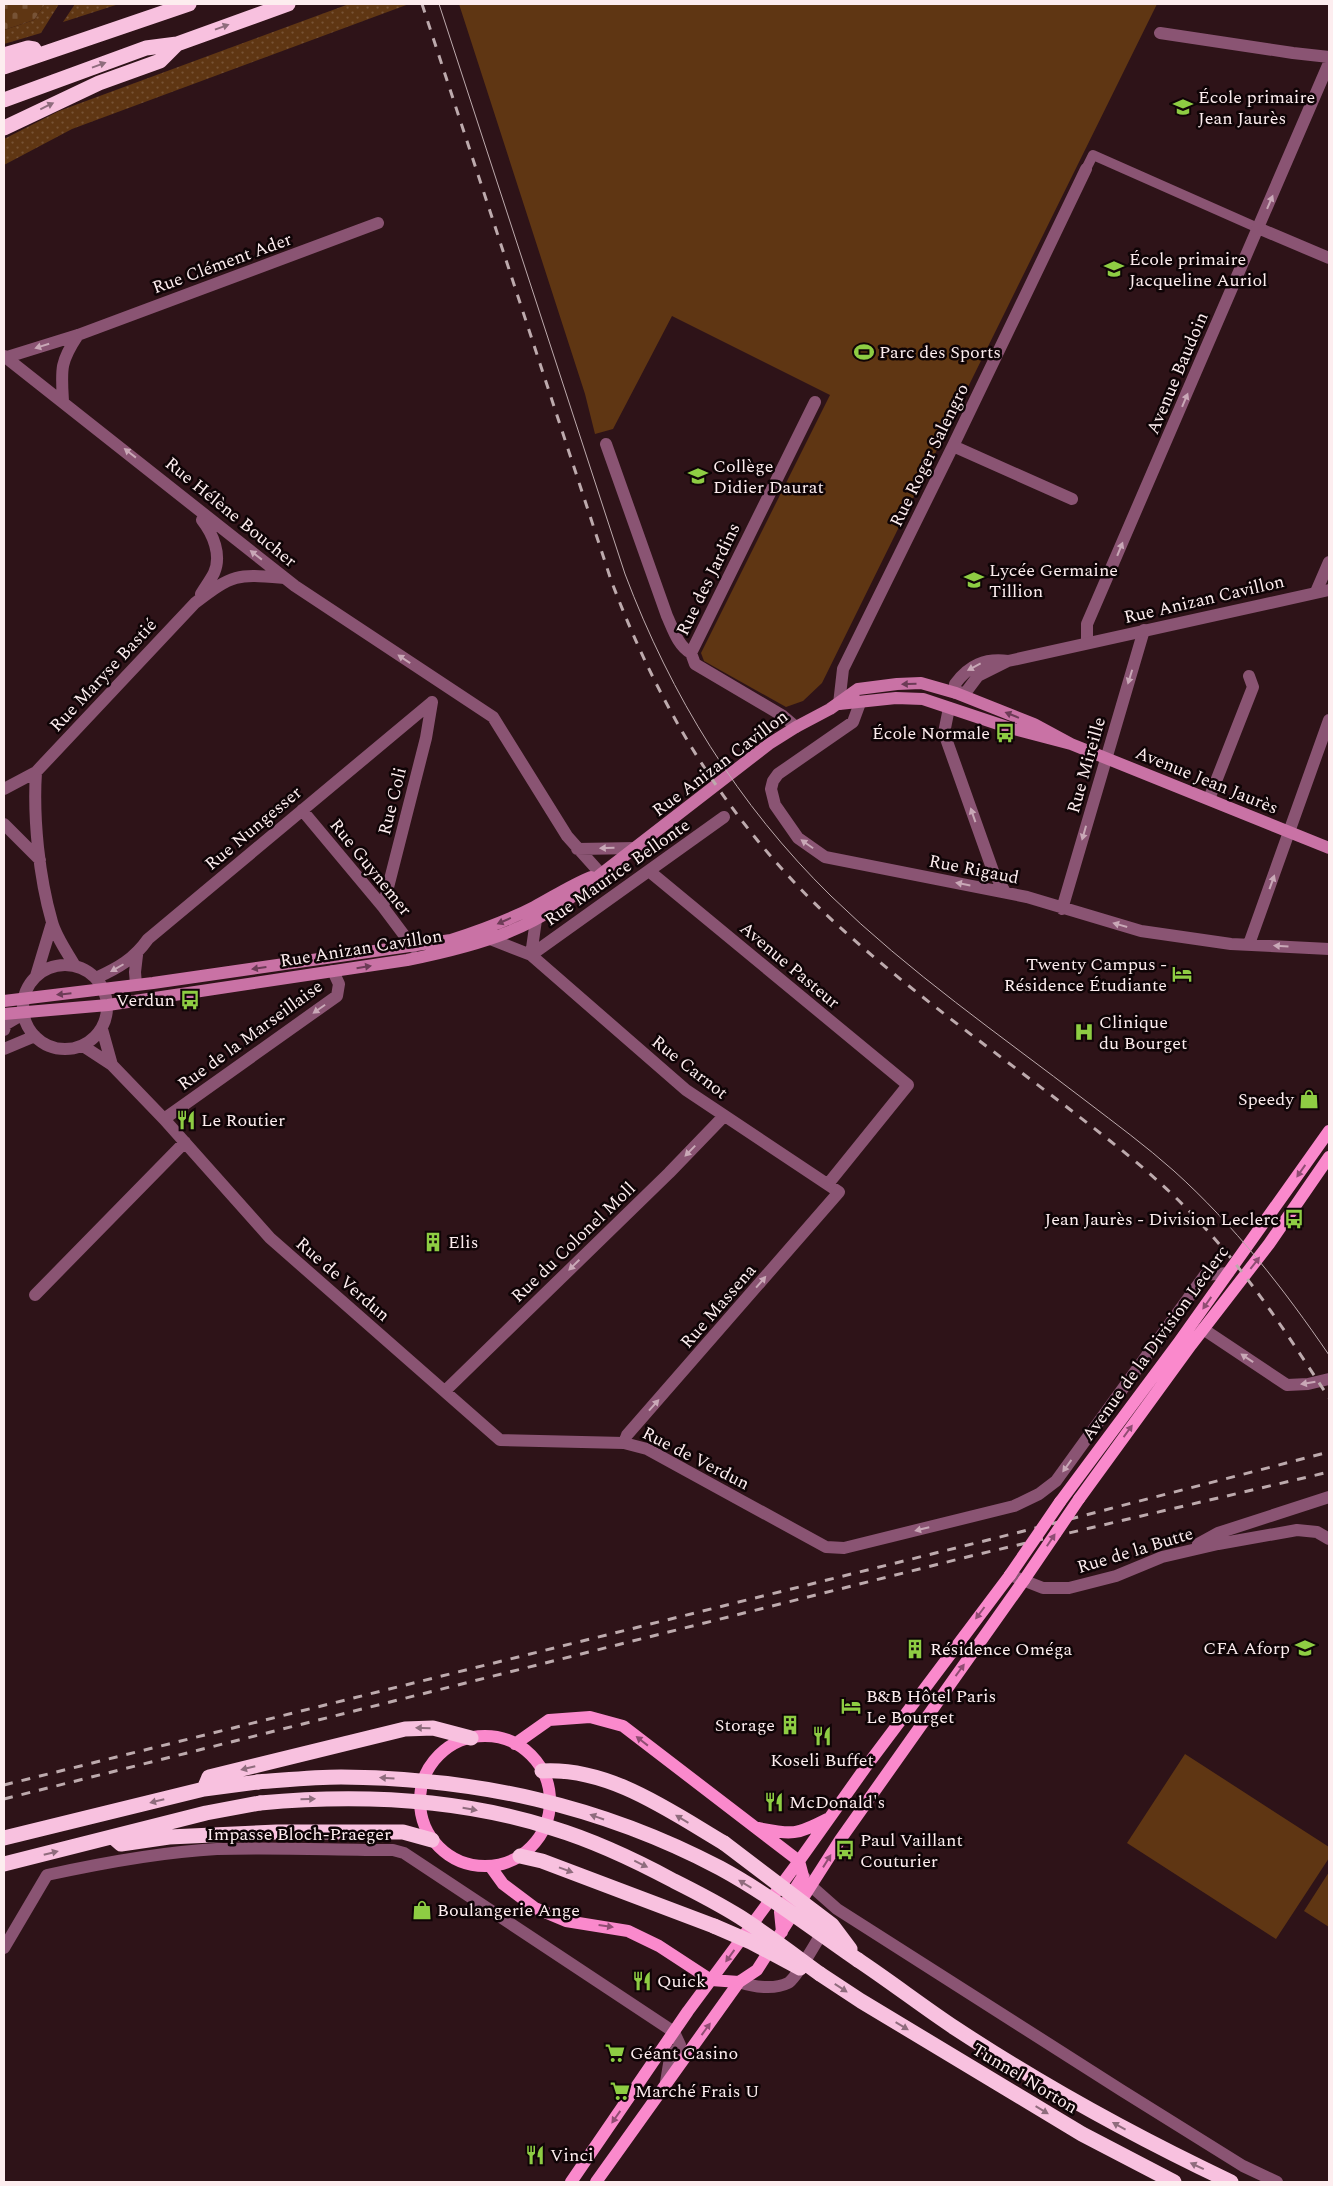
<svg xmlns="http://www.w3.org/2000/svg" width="1333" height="2186" font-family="Spectral,serif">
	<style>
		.grass { fill: url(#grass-dots) }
		.cemetery { fill: url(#cemetery-stones) }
		.garden { fill: #5f3613 }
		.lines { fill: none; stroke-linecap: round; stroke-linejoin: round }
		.pedestrian { stroke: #8a5473; stroke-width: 10 }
		.minor { stroke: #8a5473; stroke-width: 12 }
		.tertiary { stroke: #8a5473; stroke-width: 12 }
		.secondary { stroke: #c972a5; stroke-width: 12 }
		.primary { stroke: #fa89cc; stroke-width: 12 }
		.motorway { stroke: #f8c1df; stroke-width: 15 }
		.tram { stroke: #bdaaad; stroke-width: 1 }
		.rail { stroke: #bdaaad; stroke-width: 3; stroke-dasharray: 9 9; stroke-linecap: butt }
		.primary-bridge { stroke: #fa89cc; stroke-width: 12 }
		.motorway-bridge { stroke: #f8c1df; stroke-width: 15 }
		.oneway { fill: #8f6c7d }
		.oneway2 { fill: #c9a8b7 }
		.oneway3 { fill: #6c3b56 }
		.oneway4 { fill: #904d73 }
		.labels { text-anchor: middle; stroke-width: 5; stroke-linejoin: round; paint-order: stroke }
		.poi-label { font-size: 18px; fill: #fdedef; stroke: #0f0406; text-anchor: start }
		.street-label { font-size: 18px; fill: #fdedef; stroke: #0f0406 }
	</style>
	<defs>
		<pattern id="grass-dots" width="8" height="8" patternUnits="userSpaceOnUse" patternTransform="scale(1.25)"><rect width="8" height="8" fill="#5f3613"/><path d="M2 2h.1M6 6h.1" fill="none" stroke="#775336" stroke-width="1.8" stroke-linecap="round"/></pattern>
		<pattern id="cemetery-stones" width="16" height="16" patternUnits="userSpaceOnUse" patternTransform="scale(1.25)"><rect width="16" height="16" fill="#5f3613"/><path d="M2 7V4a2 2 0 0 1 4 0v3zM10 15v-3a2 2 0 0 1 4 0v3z" fill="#775336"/></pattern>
	</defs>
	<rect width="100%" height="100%" fill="#2e1318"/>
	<path class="grass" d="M45 4H59L41 33 4 44V30L34 20Z
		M75 4H119L63 22Z
		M349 4H409L72 129 4 165V139L59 111Z"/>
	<path class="cemetery" d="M4 4H45L34 20 4 30Z"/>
	<path class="garden" d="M459 4H1157L822 683 803 701 786 707 704 661 701 653 830 395 672 316 613 429 595 434 585 394Z
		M1185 1754 1329 1847V1858L1276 1939 1127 1843Z
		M1329 1872V1927L1304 1911Z"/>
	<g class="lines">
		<path class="pedestrian" d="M1086 169 1093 155 1258 228"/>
		<path class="minor" d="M1160 33 1293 53 1329 57
			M1258 228 1329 258
			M4 356 295 586 493 717 567 836 601 874
			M4 358 78 335 378 223
			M63 401C61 369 60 362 78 335
			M606 444 667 616C673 629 678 646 691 653
			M953 446 1072 499
			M1316 592 1329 562
			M201 594C205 587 210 581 214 573 222 555 213 534 202 520
			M1087 643V624L1329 63
			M860 703 853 722 778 774 773 781 771 789 775 805 798 838 825 857 1027 897 1141 931 1231 944 1329 949
			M839 704 843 669 953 446 1086 169
			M949 708 944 733 993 871 1005 892
			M796 727 783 716 695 664 691 653 815 402
			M36 772C33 818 39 877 52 922 56 937 67 952 75 966
			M4 789 36 772 195 603C234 573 237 574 285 578
			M1209 799 1253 687 1249 676
			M302 810 383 907 413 947
			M4 824 40 860
			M577 849 637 848
			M649 871 908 1085 828 1184
			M383 907 426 738 432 702
			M1062 909 1144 630
			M490 939 531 955 686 1090 839 1192 627 1435 624 1443
			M1249 944 1329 720
			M531 955 724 817
			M531 955 536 920
			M23 1007a42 42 0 1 1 84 0a42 42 0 1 1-84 0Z
			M36 976 52 923
			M96 978C118 968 134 959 148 939L432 702
			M136 985 135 972 137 955
			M102 1029 112 1065
			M4 1030 6 1024 23 1014
			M83 1046 112 1065 164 1119 270 1238 500 1440 624 1443 647 1449 826 1547 844 1548 1014 1506 1039 1494 1056 1481 1205 1275 1228 1273
			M4 1049 35 1036
			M164 1119 337 996 339 984 333 971
			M35 1295 185 1142
			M1203 1329 1287 1385 1308 1384 1329 1379
			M445 1391 669 1173 724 1116
			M1198 1544 1218 1533 1329 1497
			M1010 1575 1043 1588H1069L1116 1576 1162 1557 1218 1544 1297 1530 1317 1532 1329 1539
			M805 1878 811 1886 837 1909 1121 2090 1243 2166 1277 2182
			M4 1948 47 1875C102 1863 160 1852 217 1849 275 1847 335 1850 393 1850L404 1853 674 2032 680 2045 670 2058 666 2082
			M739 1982C754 1987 774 1990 788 1983 796 1979 819 1937 825 1928"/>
		<path class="tertiary" d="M1008 661 978 676 966 692 956 693 955 684C969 665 985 658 1008 661L1329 590"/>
		<path class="secondary" d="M839 704 896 698 923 699 1010 728 1071 744 1329 848
			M4 1001 153 983 451 940C479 931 507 921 534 907 553 897 571 885 591 877
			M4 1014 108 1005 407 960C486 944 539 928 601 874L769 744 796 727 830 709 858 689 897 684 921 683 956 693 1034 724 1071 744"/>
		<path class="primary" d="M1079 1499 1191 1345 1269 1244 1329 1157
			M1060 1502 1179 1342 1329 1131
			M420 1801a65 65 0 1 1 130 0a65 65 0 1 1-130 0Z
			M515 1744 549 1720 590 1717 623 1726 799 1861 803 1876 780 1912 782 1932
			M758 1828C793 1835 796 1835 827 1819
			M490 1866 503 1884 535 1908 566 1921 628 1931 659 1946 711 1980 739 1982
			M571 2182 688 2011 799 1861 865 1768 1010 1575
			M596 2182 739 1982 757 1970 840 1840 1024 1580"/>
		<path class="motorway" d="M4 55 28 48 34 49
			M4 67 189 4
			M4 100 146 48 177 44 288 4
			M4 128 99 83 160 61 177 44
			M542 1771C609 1767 670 1811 724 1843
			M204 1789 209 1777 405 1729 433 1728 471 1738
			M113 1837 121 1844 169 1837 277 1832H403L432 1840
			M4 1838 204 1789 258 1782
			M520 1856 542 1861 714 1926
			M4 1864 206 1813 260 1803
			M858 1960C891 1982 922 2006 955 2028 1043 2086 1136 2137 1231 2182
			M820 1974 861 2001 1082 2134 1174 2182"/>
		<path class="tram" d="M439 4 625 574C671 696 738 805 831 896 909 972 1000 1035 1086 1101 1116 1124 1146 1146 1174 1171 1234 1225 1284 1289 1329 1355"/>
		<path class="rail" d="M422 4 611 580C664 721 739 839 853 939 920 998 992 1050 1063 1104 1101 1134 1139 1162 1174 1196 1236 1255 1282 1326 1329 1398
			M4 1785 1016 1533 1329 1452
			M4 1799 975 1555 1329 1472"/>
		<path class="primary-bridge" d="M1010 1575 1060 1502
			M1024 1580 1079 1499"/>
		<path class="motorway-bridge" d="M258 1782C286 1780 314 1777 341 1777 476 1778 600 1805 720 1868 768 1894 813 1929 858 1960
			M260 1803C357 1794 458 1798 552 1828 595 1841 635 1860 674 1881 696 1892 719 1904 740 1917 768 1935 794 1955 820 1974
			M724 1843 832 1925 850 1949
			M714 1926 751 1942 800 1968"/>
	</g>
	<defs><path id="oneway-solid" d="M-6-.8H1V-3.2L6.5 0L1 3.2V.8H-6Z" transform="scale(1.25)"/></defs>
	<g class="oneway">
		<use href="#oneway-solid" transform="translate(222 27) rotate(-20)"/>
		<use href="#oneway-solid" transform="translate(99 65) rotate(-20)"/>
		<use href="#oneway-solid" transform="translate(47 106) rotate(-26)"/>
		<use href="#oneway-solid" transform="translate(423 1728) rotate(-179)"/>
		<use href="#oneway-solid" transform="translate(248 1768) rotate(166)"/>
		<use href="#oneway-solid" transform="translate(387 1778) rotate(-177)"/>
		<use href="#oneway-solid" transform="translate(308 1799) rotate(-2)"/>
		<use href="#oneway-solid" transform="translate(157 1801) rotate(166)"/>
		<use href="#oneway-solid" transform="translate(470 1809) rotate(10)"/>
		<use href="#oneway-solid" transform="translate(597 1817) rotate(-161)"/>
		<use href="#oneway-solid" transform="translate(682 1819) rotate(-149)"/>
		<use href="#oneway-solid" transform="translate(51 1853) rotate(-14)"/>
		<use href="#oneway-solid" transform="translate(641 1864) rotate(26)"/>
		<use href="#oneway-solid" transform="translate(566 1870) rotate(20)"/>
		<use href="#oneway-solid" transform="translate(745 1884) rotate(-149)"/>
		<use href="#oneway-solid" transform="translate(841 1988) rotate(33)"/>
		<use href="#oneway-solid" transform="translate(902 2026) rotate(31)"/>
		<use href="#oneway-solid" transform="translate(1042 2110) rotate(31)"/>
		<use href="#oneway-solid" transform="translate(1119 2126) rotate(-151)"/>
		<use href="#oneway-solid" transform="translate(1197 2166) rotate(-155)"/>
	</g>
	<g class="oneway2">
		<use href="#oneway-solid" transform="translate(1270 202) rotate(-67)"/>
		<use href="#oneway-solid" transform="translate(42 346) rotate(163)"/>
		<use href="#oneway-solid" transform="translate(1185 400) rotate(-67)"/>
		<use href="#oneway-solid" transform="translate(130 453) rotate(-142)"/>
		<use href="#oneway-solid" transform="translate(1120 549) rotate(-68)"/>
		<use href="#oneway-solid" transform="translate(256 555) rotate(-142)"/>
		<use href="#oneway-solid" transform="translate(404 659) rotate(-146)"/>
		<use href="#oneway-solid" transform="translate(974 667) rotate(152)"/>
		<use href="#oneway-solid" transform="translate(1130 677) rotate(107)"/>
		<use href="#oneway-solid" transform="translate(973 815) rotate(-109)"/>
		<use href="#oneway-solid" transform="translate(1084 833) rotate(106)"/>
		<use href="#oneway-solid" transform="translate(807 844) rotate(-145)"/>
		<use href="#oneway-solid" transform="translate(607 848) rotate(178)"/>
		<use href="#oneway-solid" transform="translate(1272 882) rotate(-70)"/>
		<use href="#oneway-solid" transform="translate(963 884) rotate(-169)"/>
		<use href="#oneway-solid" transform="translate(1120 925) rotate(-164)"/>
		<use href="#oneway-solid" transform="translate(1281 946) rotate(-176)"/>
		<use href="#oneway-solid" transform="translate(117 968) rotate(150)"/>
		<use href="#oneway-solid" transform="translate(319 1009) rotate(145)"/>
		<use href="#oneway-solid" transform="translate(690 1151) rotate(134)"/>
		<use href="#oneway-solid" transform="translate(574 1265) rotate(136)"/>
		<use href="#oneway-solid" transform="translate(761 1282) rotate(-49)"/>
		<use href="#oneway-solid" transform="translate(1247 1358) rotate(-146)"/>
		<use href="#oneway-solid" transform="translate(1308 1383) rotate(171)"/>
		<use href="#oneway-solid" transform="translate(654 1405) rotate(-48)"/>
		<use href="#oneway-solid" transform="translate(1067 1466) rotate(126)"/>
		<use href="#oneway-solid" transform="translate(922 1529) rotate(166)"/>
	</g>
	<g class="oneway3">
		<use href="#oneway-solid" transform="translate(909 684) rotate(178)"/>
		<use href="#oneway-solid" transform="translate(1012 715) rotate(-158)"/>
		<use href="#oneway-solid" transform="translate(504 921) rotate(156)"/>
		<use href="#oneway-solid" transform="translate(364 967) rotate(-9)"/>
		<use href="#oneway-solid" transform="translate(259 968) rotate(172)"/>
		<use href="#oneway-solid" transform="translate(64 994) rotate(174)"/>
	</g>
	<g class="oneway4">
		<use href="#oneway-solid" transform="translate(1301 1171) rotate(125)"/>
		<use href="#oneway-solid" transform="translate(1255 1263) rotate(-52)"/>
		<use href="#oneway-solid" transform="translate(1207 1303) rotate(125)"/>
		<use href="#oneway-solid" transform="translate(1128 1431) rotate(-54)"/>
		<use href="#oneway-solid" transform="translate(1051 1540) rotate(-56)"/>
		<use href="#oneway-solid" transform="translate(980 1613) rotate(127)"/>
		<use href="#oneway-solid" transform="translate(960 1670) rotate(-54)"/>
		<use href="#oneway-solid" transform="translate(642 1741) rotate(-142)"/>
		<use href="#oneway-solid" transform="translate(827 1861) rotate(-58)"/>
		<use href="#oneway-solid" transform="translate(606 1926) rotate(8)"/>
		<use href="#oneway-solid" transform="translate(730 1956) rotate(126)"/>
		<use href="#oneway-solid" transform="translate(706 2029) rotate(-54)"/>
		<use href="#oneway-solid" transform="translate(616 2117) rotate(125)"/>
	</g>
	<defs>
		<symbol id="school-bare" viewBox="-9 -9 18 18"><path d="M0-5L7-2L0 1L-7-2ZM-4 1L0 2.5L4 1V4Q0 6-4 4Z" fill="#8ecd43" stroke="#0f0406" stroke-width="2.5" paint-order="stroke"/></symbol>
		<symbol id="stadium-bare" viewBox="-9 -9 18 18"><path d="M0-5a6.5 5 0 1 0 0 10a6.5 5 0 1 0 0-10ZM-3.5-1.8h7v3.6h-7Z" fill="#8ecd43" stroke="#0f0406" stroke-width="2.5" paint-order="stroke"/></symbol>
		<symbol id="bus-bare" viewBox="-9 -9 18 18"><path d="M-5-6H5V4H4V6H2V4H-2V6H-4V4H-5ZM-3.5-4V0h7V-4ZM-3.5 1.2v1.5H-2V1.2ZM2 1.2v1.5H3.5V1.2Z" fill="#8ecd43" stroke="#0f0406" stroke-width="2.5" paint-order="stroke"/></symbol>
		<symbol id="hotel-bare" viewBox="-9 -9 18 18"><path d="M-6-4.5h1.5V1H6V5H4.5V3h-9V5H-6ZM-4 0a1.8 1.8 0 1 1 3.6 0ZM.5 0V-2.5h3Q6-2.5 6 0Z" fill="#8ecd43" stroke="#0f0406" stroke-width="2.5" paint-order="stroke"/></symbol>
		<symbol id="hospital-bare" viewBox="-9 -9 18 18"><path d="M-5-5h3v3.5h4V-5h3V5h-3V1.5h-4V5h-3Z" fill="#8ecd43" stroke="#0f0406" stroke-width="2.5" paint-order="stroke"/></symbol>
		<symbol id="shop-bare" viewBox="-9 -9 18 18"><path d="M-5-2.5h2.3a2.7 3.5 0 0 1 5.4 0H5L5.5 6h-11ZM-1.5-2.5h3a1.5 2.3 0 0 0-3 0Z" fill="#8ecd43" stroke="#0f0406" stroke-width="2.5" paint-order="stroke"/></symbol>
		<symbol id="restaurant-bare" viewBox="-9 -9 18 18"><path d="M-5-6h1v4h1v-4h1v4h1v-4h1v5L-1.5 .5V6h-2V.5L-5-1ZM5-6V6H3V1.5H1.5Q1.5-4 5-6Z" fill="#8ecd43" stroke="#0f0406" stroke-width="2.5" paint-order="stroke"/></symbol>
		<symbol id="building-bare" viewBox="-9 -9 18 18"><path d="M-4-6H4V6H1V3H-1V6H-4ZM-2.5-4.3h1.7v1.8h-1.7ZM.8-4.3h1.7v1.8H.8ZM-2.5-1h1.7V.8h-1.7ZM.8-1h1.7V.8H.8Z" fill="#8ecd43" stroke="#0f0406" stroke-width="2.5" paint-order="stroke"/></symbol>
		<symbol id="university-bare" viewBox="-9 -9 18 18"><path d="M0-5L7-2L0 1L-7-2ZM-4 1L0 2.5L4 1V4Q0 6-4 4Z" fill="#8ecd43" stroke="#0f0406" stroke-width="2.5" paint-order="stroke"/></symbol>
		<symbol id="supermarket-bare" viewBox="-9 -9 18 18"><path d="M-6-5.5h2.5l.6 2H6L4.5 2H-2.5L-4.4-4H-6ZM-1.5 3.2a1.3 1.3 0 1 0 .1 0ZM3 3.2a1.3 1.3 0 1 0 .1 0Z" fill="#8ecd43" stroke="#0f0406" stroke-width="2.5" paint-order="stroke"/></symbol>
	</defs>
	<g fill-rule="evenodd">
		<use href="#school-bare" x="1169" y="93" width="28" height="28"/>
		<use href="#school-bare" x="1100" y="255" width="28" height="28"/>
		<use href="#stadium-bare" x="850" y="338" width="28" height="28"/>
		<use href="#school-bare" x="684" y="462" width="28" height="28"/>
		<use href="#school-bare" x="960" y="566" width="28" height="28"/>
		<use href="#bus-bare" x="991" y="719" width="28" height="28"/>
		<use href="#hotel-bare" x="1168" y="960" width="28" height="28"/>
		<use href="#bus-bare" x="176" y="986" width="28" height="28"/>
		<use href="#hospital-bare" x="1070" y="1018" width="28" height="28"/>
		<use href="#shop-bare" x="1295" y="1085" width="28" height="28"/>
		<use href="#restaurant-bare" x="172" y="1106" width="28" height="28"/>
		<use href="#bus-bare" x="1280" y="1205" width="28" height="28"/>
		<use href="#building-bare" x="419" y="1228" width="28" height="28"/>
		<use href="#university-bare" x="1291" y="1634" width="28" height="28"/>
		<use href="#building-bare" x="901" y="1635" width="28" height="28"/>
		<use href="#hotel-bare" x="837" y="1692" width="28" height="28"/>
		<use href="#building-bare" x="776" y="1711" width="28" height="28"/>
		<use href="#restaurant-bare" x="808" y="1722" width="28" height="28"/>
		<use href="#restaurant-bare" x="760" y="1788" width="28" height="28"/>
		<use href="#bus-bare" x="831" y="1836" width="28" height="28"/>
		<use href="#shop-bare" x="408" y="1896" width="28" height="28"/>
		<use href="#restaurant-bare" x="628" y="1967" width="28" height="28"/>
		<use href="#supermarket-bare" x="601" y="2039" width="28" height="28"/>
		<use href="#supermarket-bare" x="606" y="2077" width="28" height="28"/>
		<use href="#restaurant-bare" x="521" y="2141" width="28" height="28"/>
	</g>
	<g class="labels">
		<g class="poi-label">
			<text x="1198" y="103">École primaire<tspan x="1198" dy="21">Jean Jaurès</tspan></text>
			<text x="1129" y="265">École primaire<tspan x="1129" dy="21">Jacqueline Auriol</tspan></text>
			<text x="879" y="358">Parc des Sports</text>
			<text x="713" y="472">Collège<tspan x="713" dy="21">Didier Daurat</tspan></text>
			<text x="989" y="576">Lycée Germaine<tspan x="989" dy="21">Tillion</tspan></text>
			<text x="990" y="739" text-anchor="end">École Normale</text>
			<text x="1167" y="970" text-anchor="end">Twenty Campus -<tspan x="1167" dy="21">Résidence Étudiante</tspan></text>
			<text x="175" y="1006" text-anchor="end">Verdun</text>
			<text x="1099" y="1028">Clinique<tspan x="1099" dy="21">du Bourget</tspan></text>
			<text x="1294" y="1105" text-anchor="end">Speedy</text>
			<text x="201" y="1126">Le Routier</text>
			<text x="1279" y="1225" text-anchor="end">Jean Jaurès - Division Leclerc</text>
			<text x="448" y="1248">Elis</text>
			<text x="1290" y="1654" text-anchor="end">CFA Aforp</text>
			<text x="930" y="1655">Résidence Oméga</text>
			<text x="866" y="1702">B&amp;B Hôtel Paris<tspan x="866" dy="21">Le Bourget</tspan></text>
			<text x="775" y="1731" text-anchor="end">Storage</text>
			<text x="822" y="1766" text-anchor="middle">Koseli Buffet</text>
			<text x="789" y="1808">McDonald's</text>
			<text x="860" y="1846">Paul Vaillant<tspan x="860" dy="21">Couturier</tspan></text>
			<text x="437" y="1916">Boulangerie Ange</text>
			<text x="657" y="1987">Quick</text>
			<text x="630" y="2059">Géant Casino</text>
			<text x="635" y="2097">Marché Frais U</text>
			<text x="550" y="2161">Vinci</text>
		</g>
		<g class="street-label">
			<text transform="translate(222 263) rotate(-20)" y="6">Rue Clément Ader</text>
			<text transform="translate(1177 373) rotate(-67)" y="6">Avenue Baudoin</text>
			<text transform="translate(929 455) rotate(-64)" y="6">Rue Roger Salengro</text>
			<text transform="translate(231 512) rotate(39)" y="6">Rue Hélène Boucher</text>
			<text transform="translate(708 579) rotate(-64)" y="6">Rue des Jardins</text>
			<text transform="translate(1204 599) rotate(-13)" y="6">Rue Anizan Cavillon</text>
			<text transform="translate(103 675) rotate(-47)" y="6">Rue Maryse Bastié</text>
			<text transform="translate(720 763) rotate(-37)" y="6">Rue Anizan Cavillon</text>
			<text transform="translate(1086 765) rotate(-74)" y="6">Rue Mireille</text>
			<text transform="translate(1207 780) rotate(22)" y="6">Avenue Jean Jaurès</text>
			<text transform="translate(392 801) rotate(-76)" y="6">Rue Coli</text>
			<text transform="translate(253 828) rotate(-40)" y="6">Rue Nungesser</text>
			<text transform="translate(371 867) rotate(51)" y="6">Rue Guynemer</text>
			<text transform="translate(974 869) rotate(11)" y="6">Rue Rigaud</text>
			<text transform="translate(617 872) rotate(-35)" y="6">Rue Maurice Bellonte</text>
			<text transform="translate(361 948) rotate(-9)" y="6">Rue Anizan Cavillon</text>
			<text transform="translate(790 965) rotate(40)" y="6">Avenue Pasteur</text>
			<text transform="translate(250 1035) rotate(-36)" y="6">Rue de la Marseillaise</text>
			<text transform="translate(690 1067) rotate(38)" y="6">Rue Carnot</text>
			<text transform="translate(573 1242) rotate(-44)" y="6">Rue du Colonel Moll</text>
			<text transform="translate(343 1279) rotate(41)" y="6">Rue de Verdun</text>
			<text transform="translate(718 1306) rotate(-49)" y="6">Rue Massena</text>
			<text transform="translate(1155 1343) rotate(-54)" y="6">Avenue de la Division Leclerc</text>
			<text transform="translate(696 1458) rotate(27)" y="6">Rue de Verdun</text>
			<text transform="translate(1135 1550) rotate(-17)" y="6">Rue de la Butte</text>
			<text x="299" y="1840">Impasse Bloch-Praeger</text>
			<text transform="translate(1025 2078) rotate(31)" y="6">Tunnel Norton</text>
		</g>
	</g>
	<rect width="1333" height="2186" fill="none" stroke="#fdedef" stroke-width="10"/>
</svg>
